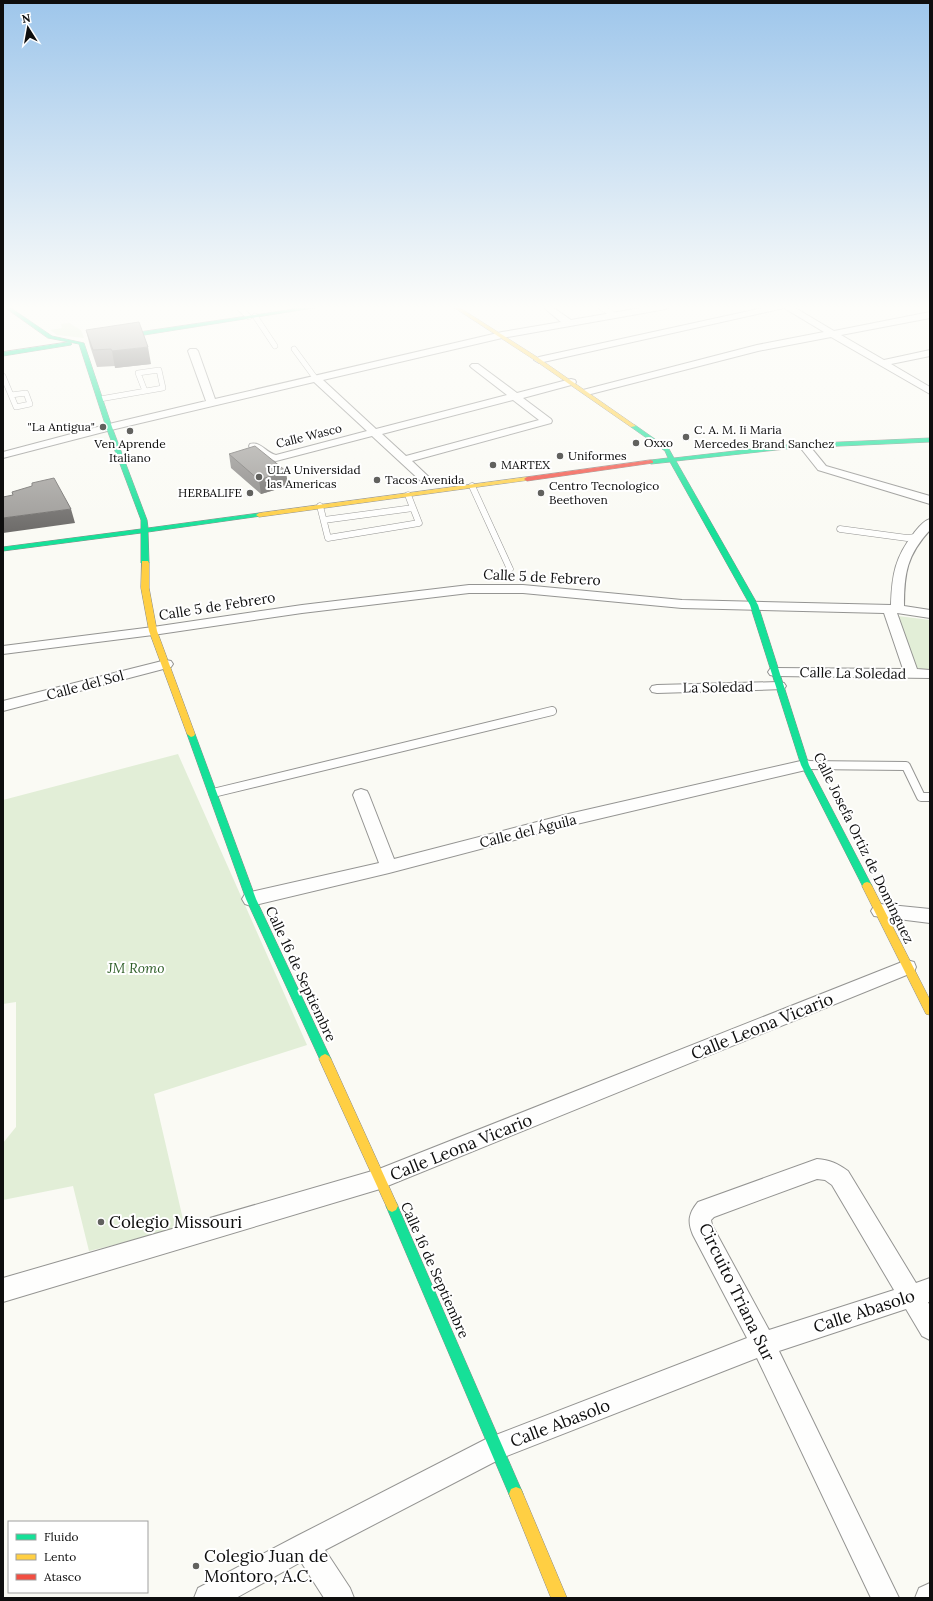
<svg xmlns="http://www.w3.org/2000/svg" width="933" height="1601" font-family="Lora,serif">
	<style>
		.green { fill: #e2eed7 }
		.lines { fill: none; stroke-linecap: round; stroke-linejoin: round }
		.lane-far2-casing { stroke: #949492; stroke-width: 6 }
		.lane-far1-casing { stroke: #949492; stroke-width: 7 }
		.lane-casing { stroke: #949492; stroke-width: 10 }
		.street-casing { stroke: #949492; stroke-width: 2 }
		.fast-casing { stroke: #8b8b88; stroke-width: 1 }
		.slow-casing { stroke: #8b8b88; stroke-width: 1 }
		.jam-casing { stroke: #8b8b88; stroke-width: 1 }
		.lane-far2 { stroke: #fefefd; stroke-width: 5 }
		.lane-far1 { stroke: #fefefd; stroke-width: 6 }
		.lane { stroke: #fefefd; stroke-width: 8 }
		.street { fill: #fefefd; fill-rule: evenodd }
		.fast { fill: #16e098; fill-rule: evenodd }
		.slow { fill: #ffcf43; fill-rule: evenodd }
		.jam { fill: #f24e42; fill-rule: evenodd }
		.wall { fill: #888684 }
		.shaded-wall { fill: #6f6d6b }
		.building { fill: #9e9c99; stroke: #6f6d6b }
		.poi-dot { fill: #61615e; stroke: #fff; stroke-width: 1.5 }
		.labels { text-anchor: middle; stroke-width: 4; stroke-linejoin: round; paint-order: stroke }
		.far-poi-label { font-size: 12px; fill: #0e0e0e; stroke: #fff; text-anchor: start }
		.far-street-label { font-size: 12px; fill: #0e0e0e; stroke: #fff }
		.street-label { font-size: 14px; fill: #0e0e0e; stroke: #fff }
		.park-label { font-size: 14px; font-style: italic; fill: #2e5e27; stroke: #fff }
		.near-street-label { font-size: 17px; fill: #0e0e0e; stroke: #fff }
		.near-poi-label { font-size: 17px; fill: #0e0e0e; stroke: #fff; text-anchor: start }
	</style>
	<rect width="100%" height="100%" fill="#fafaf4"/>
	<path class="green" d="M70 323C78 330 81 326 84 338L57 335 50 330 62 328 61 324Z
		M890 615 930 620V669H911Z
		M178 754 307 1045 154 1094 185 1228 89 1251 73 1186 3 1200V1143L16 1127V1002L3 1004V800Z"/>
	<g class="lines">
		<defs>
			<path id="lane-far2" d="M237 306 249 317
				M599 306 614 315
				M255 316 275 346
				M294 349 316 379
				M3 376 16 407 30 404 26 393 11 395
				M100 399 163 388 159 370 138 373 145 391"/>
			<path id="lane-far1" d="M472 486 510 569
				M320 506 328 538 419 523 408 495
				M324 520 413 508
				M840 529 907 538 916 537"/>
			<path id="lane" d="M806 765 906 766 921 797H930
				M213 793 552 711"/>
			<path id="street" d="M542 306H551L571 320 652 306H670L666 309 502 338 323 380 376 429 507 395 472 368 470 366 472 364H478L517 393 571 379 575 380 576 382 575 384 523 398 551 419 552 421 551 423 412 461 432 480 434 482 432 484H424L372 436 276 461 264 459 250 448 249 446 250 444C261 441 266 453 276 455L367 431 314 382 111 430 3 458V452L109 424 206 401 188 351 190 349H196L198 351 215 399 502 332 561 322ZM513 400 539 420 406 456 382 434Z
				M772 306H792L834 331 930 312V318L841 335 884 360 930 350V356L891 364 930 387V394L831 337 758 351 587 395 582 392 583 390 757 345 824 332 784 308 539 363 534 360 539 357Z
				M804 443 808 444 826 466 930 496V504L818 470 799 446Z
				M930 519V530C907 555 904 573 904 606L930 610V618L897 613 917 669 930 670V678L775 676 770 675 768 672 770 669 775 668 903 669 884 613 682 608 523 593H469L302 613 153 635 3 654V646L153 627 302 605 469 585H523L682 600 891 605C892 575 895 557 914 533 918 528 923 521 930 519Z
				M166 660 171 661 173 664 171 667 3 711V701Z
				M779 682 784 683 786 686 784 689 657 693 652 692 650 689 652 686 657 685Z
				M805 760 810 761 813 765 810 769 564 827 389 873 251 906 245 904 242 899 245 894 251 892 379 863 353 795 355 791 361 789 367 791 369 795 394 859 564 815Z
				M880 904 930 909V923L874 916 871 911 874 906Z
				M907 960 914 962 916 967 914 972 380 1189 3 1302V1278L379 1169Z
				M817 1159C830 1160 837 1163 848 1171L916 1283 930 1278V1302H928L930 1306V1340L922 1336 906 1309 779 1351 899 1598H871L757 1358 504 1457 325 1550 350 1588 354 1598H324L301 1562 236 1598H194L198 1588 297 1536 488 1438 747 1338 693 1235C687 1221 689 1213 698 1202ZM817 1179 825 1180 832 1185 894 1290 769 1330 712 1225 711 1220 714 1217Z
				M930 1583V1598H915L919 1588Z"/>
			<path id="fast" d="M3 306H8L52 336 84 343 112 427 147 520 148 528 259 513 262 515 261 516 148 532 149 563 145 565 141 563V533L3 551V547L141 529V520L106 427 79 344 48 338Z
				M315 306H326L113 340 110 338 113 336Z
				M69 342 72 344 71 345 3 356V352Z
				M631 425H635L669 449 674 458 795 444 930 438V442L795 448 676 461 758 605 809 765 872 886 870 889H864L801 765 750 605 670 462 651 464 648 462 651 460 668 458 665 451 631 427Z
				M191 731 195 734 256 899 331 1059 329 1062 325 1064 321 1062 246 899 187 734Z
				M392 1200 396 1202 521 1489 523 1494 521 1499 516 1501 511 1499 386 1206 388 1202Z"/>
			<path id="slow" d="M452 306H457L537 357 636 426 631 427 533 359Z
				M527 477 529 478V480L259 517 256 515 259 513Z
				M142 561H148L149 563V588L157 631 195 734 194 736 191 737 187 734 149 631 141 588Z
				M867 882 870 883 872 886 930 1000V1015L926 1014 862 886 864 883Z
				M325 1054 329 1056 331 1059 396 1202 398 1206 396 1210 392 1212 388 1210 319 1059 321 1056Z
				M516 1487 521 1489 567 1598H551L509 1494 511 1489Z"/>
			<path id="jam" d="M651 460 653 461V463L527 481 524 479 527 477Z"/>
		</defs>
		<use href="#lane-far2" class="lane-far2-casing"/>
		<use href="#lane-far1" class="lane-far1-casing"/>
		<use href="#lane" class="lane-casing"/>
		<use href="#street" class="street-casing"/>
		<use href="#fast" class="fast-casing"/>
		<use href="#slow" class="slow-casing"/>
		<use href="#jam" class="jam-casing"/>
		<use href="#lane-far2" class="lane-far2"/>
		<use href="#lane-far1" class="lane-far1"/>
		<use href="#lane" class="lane"/>
		<use href="#street" class="street"/>
		<use href="#fast" class="fast"/>
		<use href="#slow" class="slow"/>
		<use href="#jam" class="jam"/>
	</g>
	<path class="wall" d="M86 330 151 364 115 368V366L97 367 90 346Z
		M229 454 288 486 261 494 231 468Z"/>
	<path class="shaded-wall" d="M148 347 151 364 115 368 112 351Z
		M286 471 288 486 261 494 259 480Z
		M71 509 75 523 3 533V518Z"/>
	<path class="building" d="M139 322 148 347 112 351 111 349 93 350 86 330Z
		M255 446 286 471 259 480 229 454Z
		M54 478 71 509 3 518V497L13 495 12 492 32 486V483Z"/>
	<linearGradient id="sky" x2="0" y2="1"><stop stop-color="#9ec6eb"/><stop offset="0.58" stop-color="#fdfdfa"/><stop offset="1" stop-color="#fdfdfa" stop-opacity="0"/></linearGradient>
	<rect width="933" height="530" fill="url(#sky)"/>
	<g class="poi-dot">
		<circle cx="103" cy="427" r="4"/>
		<circle cx="130" cy="431" r="4"/>
		<circle cx="686" cy="437" r="4"/>
		<circle cx="636" cy="443" r="4"/>
		<circle cx="560" cy="456" r="4"/>
		<circle cx="493" cy="465" r="4"/>
		<circle cx="259" cy="477" r="4"/>
		<circle cx="377" cy="480" r="4"/>
		<circle cx="250" cy="493" r="4"/>
		<circle cx="541" cy="493" r="4"/>
		<circle cx="101" cy="1222" r="4"/>
		<circle cx="196" cy="1566" r="4"/>
	</g>
	<g class="labels">
		<g class="far-poi-label">
			<text x="95" y="431" text-anchor="end">"La Antigua"</text>
			<text x="694" y="434">C. A. M. Ii Maria<tspan x="694" dy="14">Mercedes Brand Sanchez</tspan></text>
			<text x="644" y="447">Oxxo</text>
			<text x="130" y="448" text-anchor="middle">Ven Aprende<tspan x="130" dy="14">Italiano</tspan></text>
			<text x="568" y="460">Uniformes</text>
			<text x="501" y="469">MARTEX</text>
			<text x="267" y="474">ULA Universidad<tspan x="267" dy="14">las Americas</tspan></text>
			<text x="385" y="484">Tacos Avenida</text>
			<text x="549" y="490">Centro Tecnologico<tspan x="549" dy="14">Beethoven</tspan></text>
			<text x="242" y="497" text-anchor="end">HERBALIFE</text>
		</g>
		<g class="far-street-label">
			<text transform="translate(309 436) rotate(-14)" y="4">Calle Wasco</text>
		</g>
		<g class="street-label">
			<text transform="translate(542 577) rotate(3)" y="5">Calle 5 de Febrero</text>
			<text transform="translate(217 606) rotate(-9)" y="5">Calle 5 de Febrero</text>
			<text transform="translate(853 673) rotate(1)" y="5">Calle La Soledad</text>
			<text transform="translate(85 685) rotate(-15)" y="5">Calle del Sol</text>
			<text transform="translate(718 687) rotate(-1)" y="5">La Soledad</text>
			<text transform="translate(528 831) rotate(-14)" y="5">Calle del Águila</text>
			<text transform="translate(864 848) rotate(64)" y="5">Calle Josefa Ortiz de Domínguez</text>
			<text transform="translate(301 974) rotate(65)" y="5">Calle 16 de Septiembre</text>
			<text transform="translate(435 1270) rotate(66)" y="5">Calle 16 de Septiembre</text>
		</g>
		<g class="park-label">
			<text x="136" y="973">JM Romo</text>
		</g>
		<g class="near-street-label">
			<text transform="translate(762 1026) rotate(-22)" y="6">Calle Leona Vicario</text>
			<text transform="translate(461 1147) rotate(-22)" y="6">Calle Leona Vicario</text>
			<text transform="translate(737 1292) rotate(64)" y="6">Circuito Triana Sur</text>
			<text transform="translate(864 1311) rotate(-18)" y="6">Calle Abasolo</text>
			<text transform="translate(560 1423) rotate(-21)" y="6">Calle Abasolo</text>
		</g>
		<g class="near-poi-label">
			<text x="109" y="1228">Colegio Missouri</text>
			<text x="204" y="1562">Colegio Juan de<tspan x="204" dy="20">Montoro, A.C.</tspan></text>
		</g>
	</g>
	<rect width="933" height="1601" fill="none" stroke="#0e0e0e" stroke-width="8"/>
	<rect x="8" y="1521" width="140" height="72" fill="#ffffff" stroke="#9f9f9f"/>
	<rect x="16" y="1534" width="20" height="6" fill="#16e098" stroke="#9f9f9f"/>
	<text x="44" y="1541" font-size="12" fill="#0e0e0e">Fluido</text>
	<rect x="16" y="1554" width="20" height="6" fill="#ffcf43" stroke="#9f9f9f"/>
	<text x="44" y="1561" font-size="12" fill="#0e0e0e">Lento</text>
	<rect x="16" y="1574" width="20" height="6" fill="#f24e42" stroke="#9f9f9f"/>
	<text x="44" y="1581" font-size="12" fill="#0e0e0e">Atasco</text>
	<g transform="translate(28 28) rotate(349)" stroke="#ffffff" stroke-width="3" paint-order="stroke">
	<path d="M0-3L7 15L0 10L-7 15Z" fill="#0e0e0e"/>
	<text y="-6" font-size="11" font-weight="bold" text-anchor="middle" fill="#0e0e0e">N</text>
	</g>
</svg>
